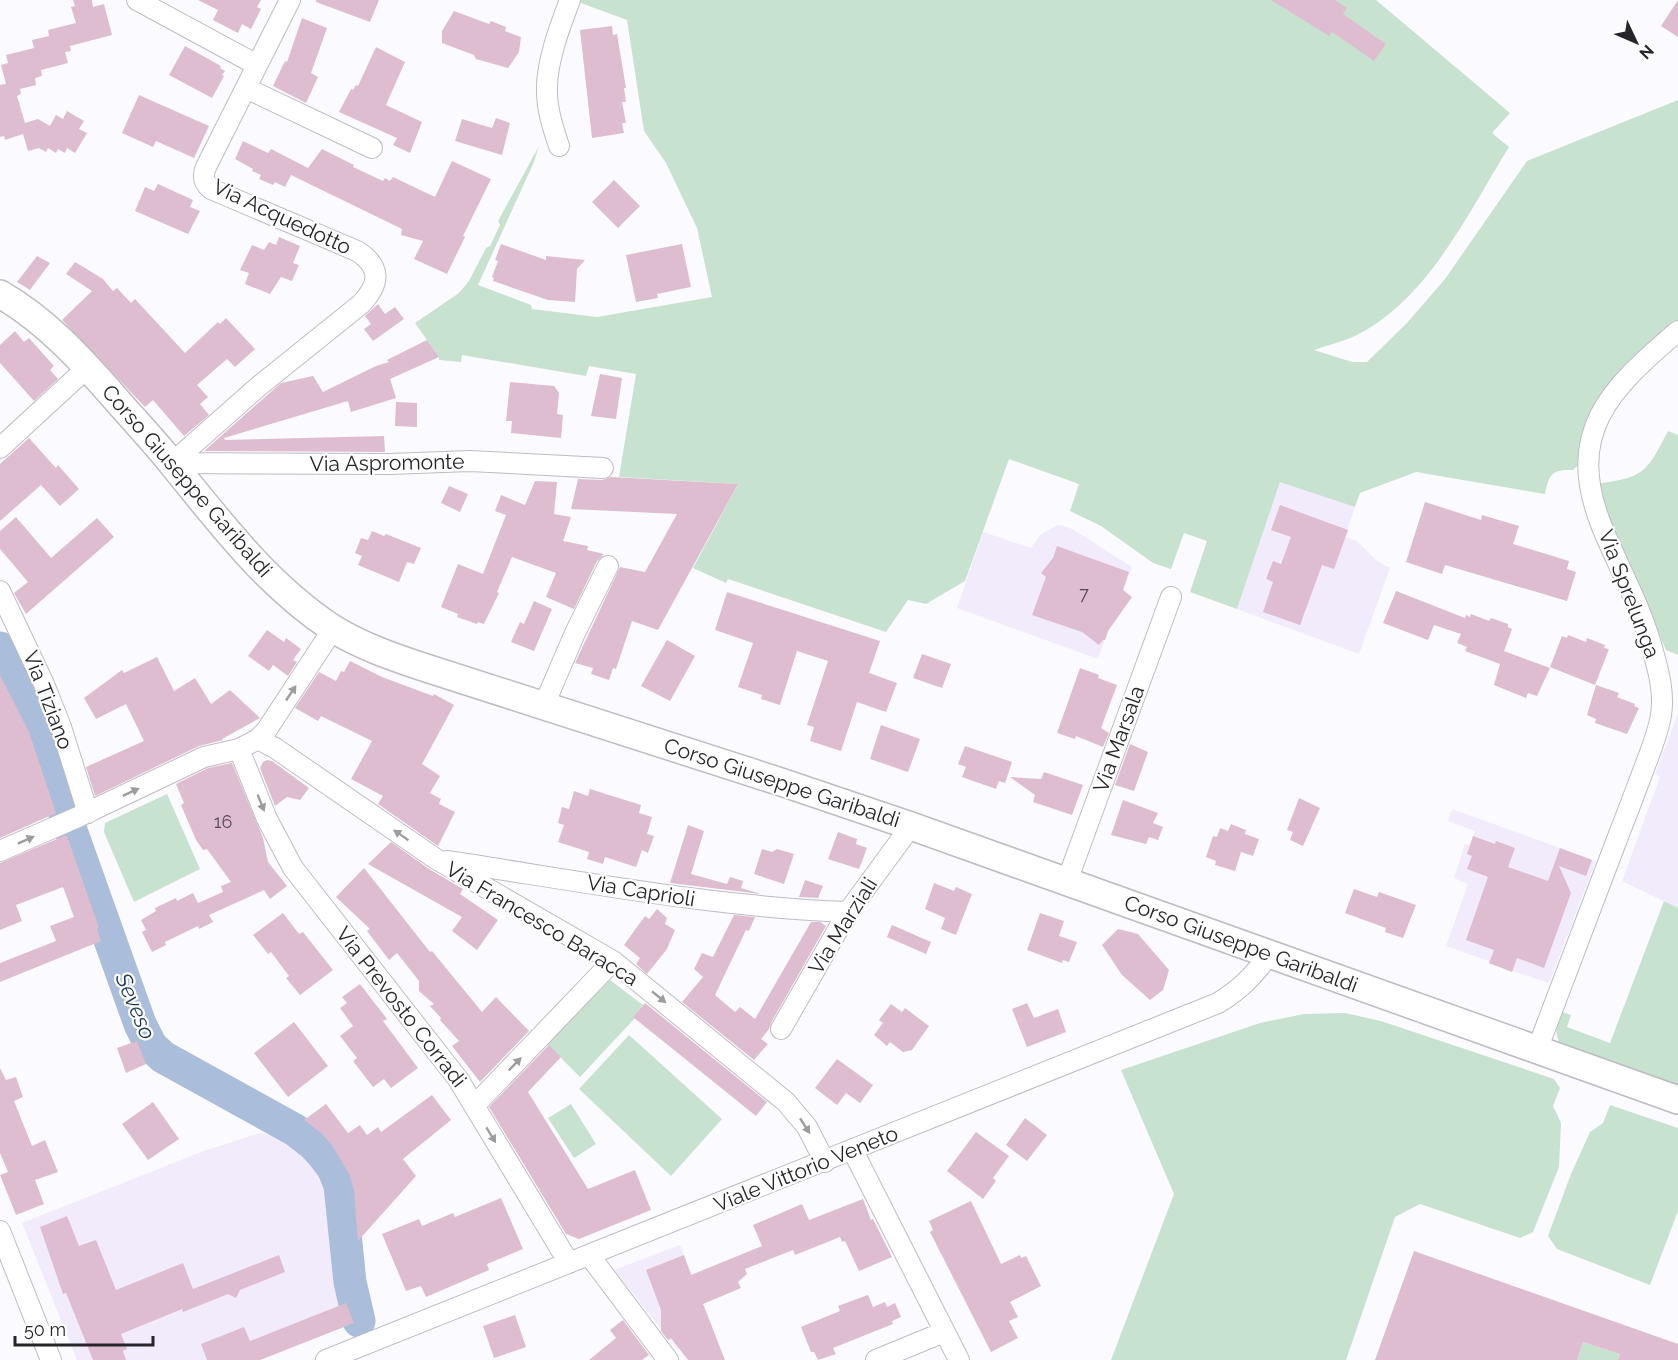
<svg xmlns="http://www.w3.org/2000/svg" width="1678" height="1360" font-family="Raleway,sans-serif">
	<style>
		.built { fill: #f1ebfc }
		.green { fill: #c8e2d0 }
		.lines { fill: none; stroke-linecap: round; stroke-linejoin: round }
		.river { stroke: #aabdda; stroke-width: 33 }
		.building { fill: #dfbdd0 }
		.minor-casing { stroke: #bebbc5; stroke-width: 22 }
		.secondary-casing { stroke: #bebbc5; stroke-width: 30 }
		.minor { stroke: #fff; stroke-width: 20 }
		.secondary { stroke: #fff; stroke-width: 27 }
		.oneway { fill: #9d9d9f }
		.labels { text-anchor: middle; stroke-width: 4.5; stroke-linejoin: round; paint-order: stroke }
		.number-label { font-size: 18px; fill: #544b53 }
		.street-label { font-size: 21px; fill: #262529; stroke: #fff }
		.water-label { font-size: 22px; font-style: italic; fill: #1c355c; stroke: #fff }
	</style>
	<rect width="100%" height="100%" fill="#fbfafe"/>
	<path class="built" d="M1280 481 1355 507 1345 537 1357 541 1377 561 1390 568 1359 654 1237 609Z
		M1058 525 1068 527 1077 532 1132 567 1123 590 1132 597 1108 631 1098 659 957 608 983 532 1031 548 1041 534Z
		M1678 713V908L1622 881 1660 777 1655 774Z
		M1452 809 1596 861 1549 983 1489 963V961L1446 946 1468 884 1454 878 1465 844 1470 845 1475 831 1448 821Z
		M260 1133 274 1135 297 1149 319 1171 332 1203 335 1219 337 1272 354 1323 260 1360H77L22 1223 201 1152Z
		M680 1245 715 1334 679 1348 678 1350 614 1270Z"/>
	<path class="green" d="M579 0H1376L1510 113 1492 133 1509 147C1468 213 1429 298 1357 335 1343 342 1327 345 1314 350L1352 362H1367L1407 323 1445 279 1527 161 1678 100V322C1643 348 1606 376 1589 417 1583 429 1584 455 1580 463 1579 466 1576 467 1573 470 1552 469 1549 474 1545 494L1416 472 1360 493 1355 507 1280 482 1237 609 1190 592 1207 541 1184 533 1171 569 1153 563 1101 526 1070 511 1079 484 1009 459 965 581 926 604 908 600 886 632 728 579 726 583 693 568 738 484 619 477 636 374 589 366 586 376 462 355 461 362 439 360V357L415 323 459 293 469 281 486 248 490 246 500 225 498 221 539 146 534 162 478 285 531 305 532 309 597 317 712 297 697 228 666 163 644 131 627 20 578 2Z
		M1668 431 1678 435V655L1666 650 1594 484C1643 478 1646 474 1668 431Z
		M167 794 200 869 134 902 104 832 105 823Z
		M1664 901 1678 908V1089L1564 1049C1553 1036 1556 1026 1560 1011L1571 1015 1567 1027 1610 1043Z
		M610 980 643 1005 634 1016 635 1018 580 1077 547 1044Z
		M1345 1013 1381 1021 1554 1079 1560 1088 1553 1106 1561 1123 1559 1167 1533 1232 1520 1238 1420 1204 1395 1217 1346 1360H1111L1174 1194 1121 1070 1260 1023 1304 1014Z
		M629 1035 722 1119 671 1176 579 1089Z
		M571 1104 596 1144 574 1158 548 1118Z
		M1610 1105 1678 1128V1211L1650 1285 1557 1249 1548 1236 1571 1174 1590 1132 1603 1123Z
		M1583 1342 1620 1354 1618 1360H1577Z"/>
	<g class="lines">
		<path class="river" d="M0 648 23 696 140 1024 151 1046 163 1057 295 1130 313 1144 323 1155 333 1168 340 1185 350 1282 359 1321"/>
	</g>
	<path class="building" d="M73 0H92L93 7 104 4 112 35 70 46 71 51 65 52 68 63 41 70 42 76 35 78 36 85 20 89 21 94 17 96 25 123 38 119 50 126 56 115 63 119 67 111 84 121 79 129 87 133 75 153 67 148 65 153 58 149 56 153 48 148 46 152 39 148 28 151 23 134 5 140 4 136 0 137V85L6 84 1 65 8 63 6 55 34 48 32 40 49 36 48 30 76 23 71 7 75 6Z
		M198 0H261L257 7 261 9 251 29 242 24 238 33 213 20 218 10Z
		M316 0H379L370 22 316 2Z
		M1271 0H1335L1347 8 1343 14 1386 44 1374 61 1332 32 1329 36Z
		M1678 0V37L1661 26Z
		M454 11 489 24 491 21 506 27 505 31 521 37 519 52 508 68 476 59 474 55 442 43V31Z
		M302 18 327 28 311 73 318 77 306 103 273 86 285 61 287 62Z
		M612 26 613 35 617 34 626 88H624L626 102H622L626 123H622L624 133 592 138 580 30Z
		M185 46 221 66 220 68 225 71 222 75 224 76 212 98 169 75Z
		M376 47 405 62 386 105 422 122 410 153 393 145 397 138 339 112 351 89 353 90 356 85 358 86Z
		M139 95 209 126 194 158 156 141 153 147 122 133Z
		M496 118 510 123 502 155 455 141 462 119 492 128Z
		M243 141 268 153 271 149 308 168 322 149 354 165 353 167 383 181 385 178 390 181 393 177 435 197 452 161 491 179 463 236 465 237 447 274 414 259 423 241 401 235 402 229 291 175 285 187 275 182 273 185 259 179 261 175 252 171 253 169 235 159Z
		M614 180 640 206 618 228 592 202Z
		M158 184 193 200 190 207 200 211 188 234 135 211 145 187 154 191Z
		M279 237 300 246 293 263 299 265 292 281 281 277 270 294 245 284 249 273 240 270 252 245 264 250 269 242 276 245Z
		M501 244 546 260V256L585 260 577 269 575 302 548 300 493 281 494 278 492 277 498 261 495 260Z
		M682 244 691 287 657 294 658 298 636 302 626 255Z
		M37 256 50 263 30 290 17 282Z
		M75 262 103 279 113 291 117 288 131 303 135 299 185 353 218 322 220 324 226 318 255 349 235 367 227 359 197 385 208 397 200 404 209 415 184 436 153 400 145 407 62 320 92 291 66 274Z
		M378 304 385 314 395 307 404 319 373 341 364 329 371 324 365 316Z
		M15 331 24 342 29 338 54 366 50 370 58 379 34 401 0 363V345Z
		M427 340 439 357 390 379 396 398 351 412 348 401 224 438 225 440 384 436 385 452 204 451 281 383 313 376 323 392 376 366 389 362 387 360Z
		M600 374 622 378 616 419 591 416Z
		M510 382 554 386 559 393 557 414 563 415 561 438 511 433 512 421H506Z
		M396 402 417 403V427L395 426Z
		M29 438 56 468 58 465 79 489 60 506 41 485 0 521V464Z
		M611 477 738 484 658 630 632 621 616 669 613 668 609 680 591 674 593 668 575 663 620 567 645 572 677 514 571 509 578 479 602 480Z
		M535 481 557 482 554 514 571 517 563 541 588 546 587 550 604 554 597 561 574 609 546 597 556 573 512 557 497 592 499 593 484 624 478 622 477 624 457 617 458 614 441 607 458 564 483 574 506 515 495 511 501 495 525 505Z
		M449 486 468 494 460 512 441 503Z
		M1425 502 1481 520 1482 515 1519 526 1513 544 1569 561 1567 569 1576 572 1567 601 1445 565 1442 574 1406 562Z
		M1280 505 1348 530 1334 569 1322 565 1300 625 1263 612 1273 582 1266 579 1273 561 1281 564 1291 537 1271 530Z
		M16 517 51 558 97 518 114 537 26 614 14 593 28 582 0 549V531Z
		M372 531 384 536 386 534 421 548 414 564 407 562 399 582 358 565 362 556 355 553 361 538 368 540Z
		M1057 546 1129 572 1123 590 1132 597 1108 631 1105 640H1103L1099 645 1082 632 1032 615 1046 577 1041 573 1053 558Z
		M1396 591 1465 618 1466 615 1470 617 1471 614 1489 621 1491 618 1508 624V627L1512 629 1504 651 1550 668 1537 696 1528 693 1526 698 1494 685 1500 664 1465 651 1467 647 1457 643 1461 634 1434 625 1428 640 1383 623Z
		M727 592 880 641 869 673 897 683 886 712 857 702 841 751 810 741 814 727 807 725 828 661 797 651 780 705 761 699 762 695 738 687 753 643 715 630Z
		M534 601 552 609 534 651 511 642 520 622 524 624Z
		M267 630 284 642 286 638 301 649 293 660 297 662 288 676 273 665 269 671 248 656Z
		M1568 635 1586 642 1587 638 1605 645 1604 648 1609 649 1595 685 1550 667 1562 636 1567 638Z
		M667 640 695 656 670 701 641 686Z
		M922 654 951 664 942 688 913 678Z
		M157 657 174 691 195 678 211 704 230 690 260 718 222 739 223 740 199 746 95 796 86 767 144 741 126 704 96 719 84 698 122 670 124 673Z
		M350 661 382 677 433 696 434 694 454 705 422 764 440 776 430 793 441 799 439 804 455 812 438 846 378 804 383 796 351 779 372 741 321 716 318 721 295 708 319 672 336 681 341 671 344 672Z
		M1080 668 1099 675 1098 678 1117 685 1101 728 1109 733 1103 747 1076 736 1075 739 1057 733Z
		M0 675 29 732 56 813 0 838Z
		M1596 685 1619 693 1617 697 1635 704 1634 706 1639 708 1627 734 1595 723 1596 719 1587 715Z
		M881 725 920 739 908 772 870 759Z
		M1130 744 1148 752 1134 791 1115 785Z
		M965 746 1012 762 1005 783 999 781 996 789 962 777 966 767 958 764Z
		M267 760 272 761 309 788 300 800 287 797 275 806 260 768 263 762Z
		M232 763 263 838 268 862 287 886 270 899 264 890 209 915 213 922 199 929 198 926 165 942 166 945 152 952 142 932 146 930 141 920 156 911 155 908 176 898 177 901 193 893 198 903 223 892 221 886 231 882 207 849 203 850 196 840 181 805 184 803 176 784 208 768Z
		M1044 772 1083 785 1072 815 1033 802 1035 795 1010 777 1041 779Z
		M590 789 641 805 639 813 652 817 647 834 654 836 648 853 642 850 636 867 605 857 603 864 587 859 589 852 558 842 564 825 558 823 562 807 569 809 574 791 588 796Z
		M1299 798 1320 808 1303 846 1290 840 1293 832 1287 830Z
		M1123 800 1158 813 1153 823 1163 827 1158 840 1149 837 1146 844 1111 835Z
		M1231 824 1246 830 1245 834 1259 839 1253 856 1241 852 1235 871 1215 865 1216 861 1206 857 1213 836 1217 837 1220 828 1228 831Z
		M688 825 704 831 691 874 727 884 730 877 743 881 741 888 761 894 670 883Z
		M838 832 857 839 856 844 867 848 859 869 828 859Z
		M64 836H67L99 928 97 929 101 941 0 982V963L56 941 50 926 74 917 63 887 16 905 22 921 0 930V863Z
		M1473 836 1495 844 1496 841 1515 848 1508 867 1548 881 1560 848 1592 860 1586 876 1559 866 1571 893 1544 968 1517 958 1512 972 1489 963 1494 950 1466 940 1488 877 1467 869 1472 856 1467 854Z
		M391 842 429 869 463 889 460 894 498 920 477 950 452 931 462 917 368 864Z
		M762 849 772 852 777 849 794 854 784 884 754 874Z
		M364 868 430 952 432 951 482 1012 496 997 529 1031 480 1082 452 1046 459 1041 440 1020 441 1018 430 1006 434 1004 419 991V981L397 953 389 960 367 931 370 929 336 897Z
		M805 880 823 886 818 898 799 897Z
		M934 883 954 891 956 887 972 894 956 935 941 929 945 918 925 909Z
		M1354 889 1377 897 1379 892 1416 905 1403 938 1385 932 1386 928 1345 913Z
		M657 909 667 918 665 924 675 930 667 949 647 974 636 964 640 958 624 945 645 916 649 919Z
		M283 913 299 934 303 932 333 970 300 995 286 978 289 976 271 952 268 954 253 935Z
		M1040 913 1064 921 1059 936 1077 942 1069 962 1063 960 1062 963 1027 950Z
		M734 915 755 917 749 931 746 930 715 995 735 1012 740 1007 755 1019 811 922H820L826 926 771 1023 769 1029 761 1039 768 1044 754 1060 682 1002 703 977 694 969 702 953 713 957Z
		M892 925 931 942 926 954 887 937Z
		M1118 929 1138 934 1169 970 1163 990 1150 1000 1122 975 1102 945Z
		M360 984 387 1019 383 1021 418 1068 391 1088 384 1079 373 1087 353 1061 357 1058 340 1036 353 1026 340 1008 347 1003 342 997Z
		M645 1003 767 1102 756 1116 633 1017Z
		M1027 1003 1034 1018 1058 1009 1066 1032 1027 1047 1012 1009Z
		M891 1004 902 1012 905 1008 929 1026 912 1050 903 1052 890 1042 887 1046 874 1035 883 1023 879 1020Z
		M294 1022 328 1066 288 1097 254 1053Z
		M137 1041 146 1064 126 1073 117 1048Z
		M549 1045 561 1057 528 1092 588 1189 635 1170 651 1210 579 1239 566 1234 489 1107Z
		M837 1059 873 1085 860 1103 846 1093 837 1105 815 1088Z
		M0 1068 6 1080 16 1077 23 1097 14 1101 32 1146 45 1140 58 1172 35 1180 44 1204 16 1215 0 1175 8 1172 0 1153Z
		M432 1095 451 1120 403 1159 416 1176 358 1241 354 1190 349 1174 332 1145 320 1132 304 1120 326 1104 348 1133 360 1125 367 1135 378 1127 381 1132Z
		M153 1102 179 1139 148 1160 122 1124Z
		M1025 1118 1047 1135 1027 1161 1006 1145Z
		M976 1132 1009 1156 993 1178 996 1181 983 1199 947 1171Z
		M501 1198 523 1249 487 1264 489 1270 426 1297 421 1286 406 1291 382 1234 419 1219 422 1226 453 1213 455 1217Z
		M863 1199 871 1220 873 1219 892 1257 859 1271 845 1241 842 1242 840 1237 795 1255 793 1250 745 1269 747 1274 738 1282 741 1288 703 1304 725 1360H688L671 1338 668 1340 661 1331V1310L646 1270 684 1255 691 1275 762 1246 753 1225 802 1204 809 1220Z
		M971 1201 1001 1264 1020 1255 1021 1258 1026 1256 1041 1286 1010 1302 1018 1317 1009 1321 1018 1338 991 1352 930 1232 933 1230 929 1221Z
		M67 1216 79 1246 96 1240 116 1290 183 1263 193 1289 279 1255 285 1272 240 1290 236 1298 228 1294 183 1312 182 1309 121 1334 127 1349 123 1351 126 1360H93L66 1293 63 1294 40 1227Z
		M1414 1251 1678 1344V1360H1618L1620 1354 1583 1342 1577 1360H1375Z
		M868 1295 873 1307 885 1302 887 1307 895 1303 901 1317 892 1321 893 1324 833 1348 836 1354 818 1360 814 1352H811L801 1327 840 1311 838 1306Z
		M346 1303 354 1323 260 1360H207L201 1344 244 1327 250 1341Z
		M515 1315 526 1347 494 1358 483 1326Z
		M623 1320 649 1355 642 1360H589L616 1338 610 1330Z"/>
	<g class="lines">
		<defs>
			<path id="minor" d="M137 0 257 65
				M246 88 372 148
				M559 146C553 128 547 110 547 91 546 63 560 26 570 0
				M0 448 88 367
				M172 463 259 386 361 304C380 284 382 267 357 251L211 189C204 183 202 176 206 167L290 0
				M172 463 390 464 470 461 603 468
				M0 591 44 684 61 727 88 813
				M544 705 575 633 608 566
				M258 739 275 748 436 859 613 961 786 1102 807 1127 825 1162
				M239 749 267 819 293 868 458 1079 569 1263
				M0 851 78 817 204 757 239 749 258 739 266 731 333 629
				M447 861C580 881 713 907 848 912
				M1067 881 1171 597
				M781 1029 848 912 911 826
				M1537 1050C1564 978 1591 906 1619 834 1629 809 1638 784 1648 758 1653 744 1659 729 1661 715 1665 691 1657 666 1651 644 1639 603 1618 566 1602 527 1564 432 1610 389 1678 331
				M474 1106 613 961
				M853 1151 959 1360
				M0 1231 51 1360
				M589 1255 668 1360
				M326 1360 1218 1003C1241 989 1253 976 1270 954
				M876 1360 944 1332"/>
			<path id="secondary" d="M0 294C45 320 80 358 114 397 134 420 155 442 174 466 222 525 268 586 332 628 359 645 390 656 420 666L781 782 911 826 1678 1100"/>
		</defs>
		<use href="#minor" class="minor-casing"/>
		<use href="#secondary" class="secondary-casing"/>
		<use href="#minor" class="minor"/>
		<use href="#secondary" class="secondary"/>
	</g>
	<defs><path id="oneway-solid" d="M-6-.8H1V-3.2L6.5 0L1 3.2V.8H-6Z" transform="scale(1.5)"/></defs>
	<g class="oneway">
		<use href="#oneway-solid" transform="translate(291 693) rotate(-56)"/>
		<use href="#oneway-solid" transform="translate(131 792) rotate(-25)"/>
		<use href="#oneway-solid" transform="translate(261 803) rotate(68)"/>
		<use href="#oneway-solid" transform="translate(401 835) rotate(-145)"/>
		<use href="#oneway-solid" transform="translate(26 840) rotate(-24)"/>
		<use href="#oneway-solid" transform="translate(659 997) rotate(39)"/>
		<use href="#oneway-solid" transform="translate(515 1064) rotate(-46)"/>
		<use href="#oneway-solid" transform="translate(805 1126) rotate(57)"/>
		<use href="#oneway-solid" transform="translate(491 1135) rotate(59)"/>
	</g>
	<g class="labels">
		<g class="number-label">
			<text x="1084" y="600">7</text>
			<text x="223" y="828">16</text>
		</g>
		<g class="street-label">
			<text transform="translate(282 217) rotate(25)" y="7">Via Acquedotto</text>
			<text transform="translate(387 463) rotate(-1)" y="7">Via Aspromonte</text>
			<text transform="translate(187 481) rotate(49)" y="7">Corso Giuseppe Garibaldi</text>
			<text transform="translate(1629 594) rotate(69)" y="7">Via Sprelunga</text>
			<text transform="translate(48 700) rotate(69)" y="7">Via Tiziano</text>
			<text transform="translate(1119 739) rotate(-70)" y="7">Via Marsala</text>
			<text transform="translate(782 783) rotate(18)" y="7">Corso Giuseppe Garibaldi</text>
			<text transform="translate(641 891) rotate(9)" y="7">Via Caprioli</text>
			<text transform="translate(542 924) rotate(31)" y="7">Via Francesco Baracca</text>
			<text transform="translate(843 926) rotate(-58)" y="7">Via Marziali</text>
			<text transform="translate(1241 944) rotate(20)" y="7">Corso Giuseppe Garibaldi</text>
			<text transform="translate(401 1007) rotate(52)" y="7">Via Prevosto Corradi</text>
			<text transform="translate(806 1169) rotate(-22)" y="7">Viale Vittorio Veneto</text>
		</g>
		<g class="water-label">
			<text transform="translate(136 1006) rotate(67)" y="8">Seveso</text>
		</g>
	</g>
	<g transform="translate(1636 42) rotate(134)" stroke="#ffffff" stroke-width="4.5" paint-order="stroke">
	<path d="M0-4.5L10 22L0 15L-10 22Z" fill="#262529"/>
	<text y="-9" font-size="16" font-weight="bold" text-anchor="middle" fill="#262529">N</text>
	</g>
	<path d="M15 1336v9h138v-9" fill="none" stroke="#262529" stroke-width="3"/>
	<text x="24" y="1336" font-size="18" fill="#262529" stroke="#ffffff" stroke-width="4.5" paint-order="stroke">50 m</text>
</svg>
